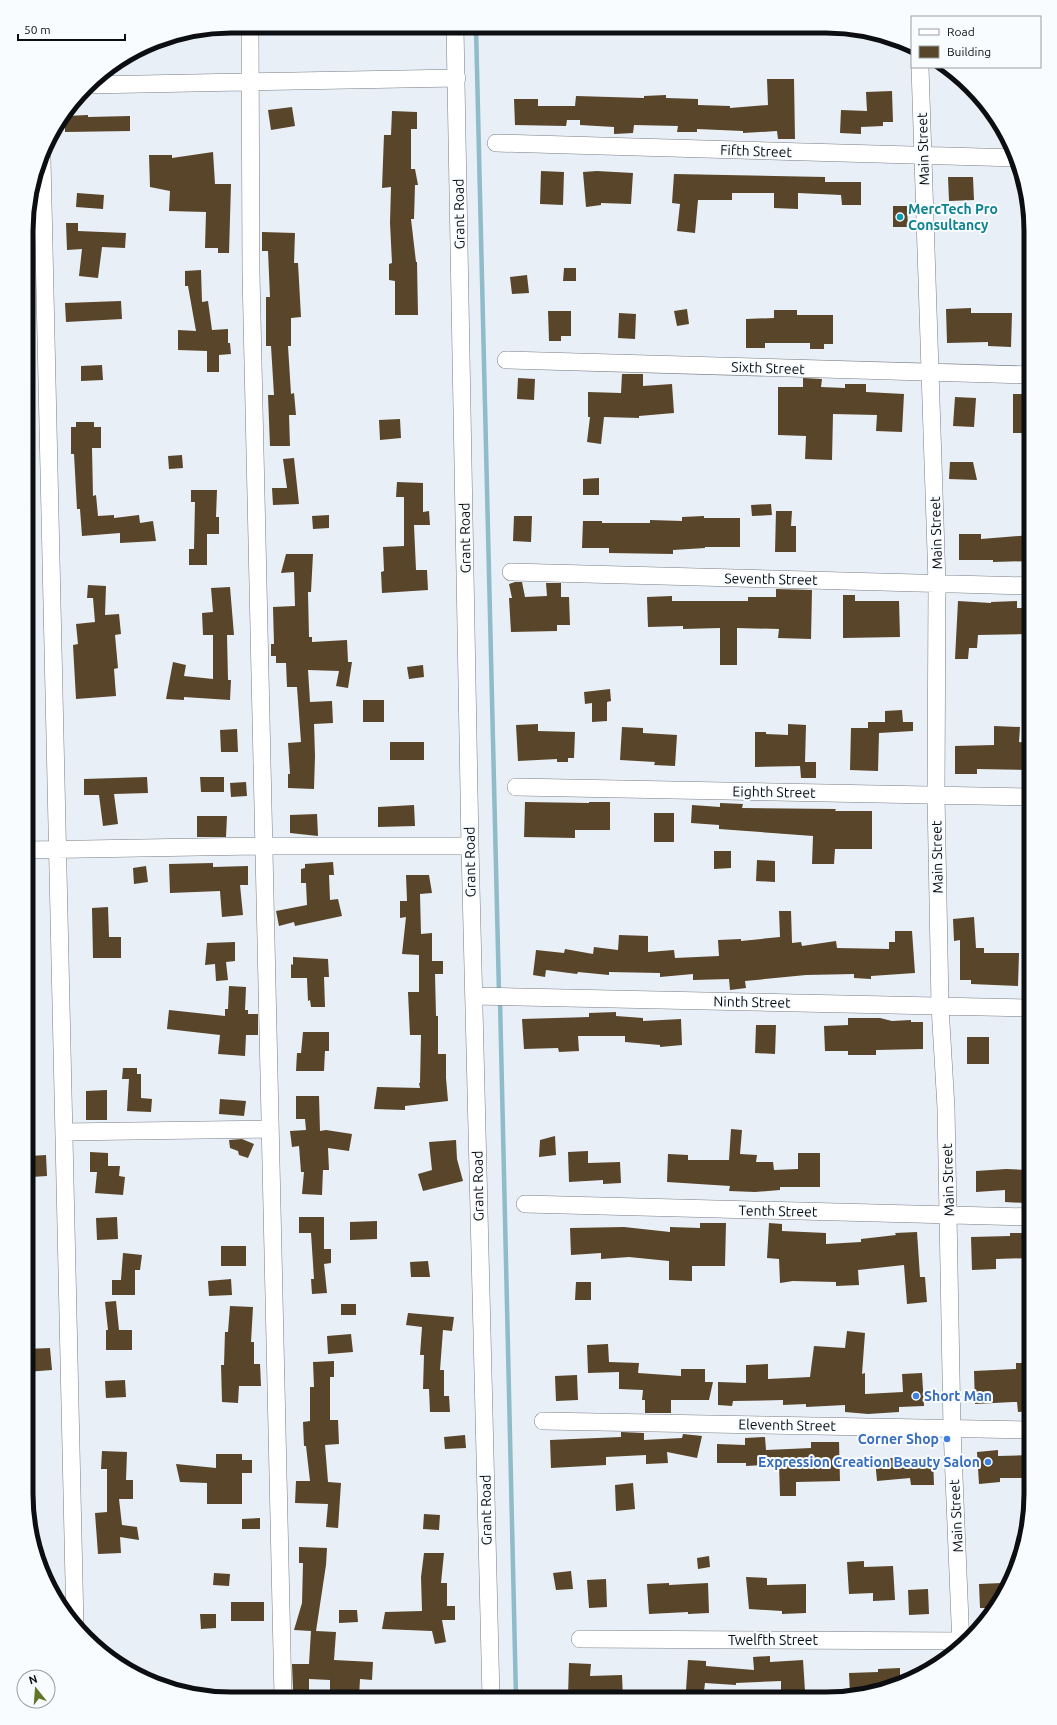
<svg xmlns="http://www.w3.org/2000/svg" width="1057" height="1725" font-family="Ubuntu,sans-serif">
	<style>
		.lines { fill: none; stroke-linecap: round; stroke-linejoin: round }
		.stream { stroke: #90bbc9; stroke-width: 4.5 }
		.building { fill: #594529 }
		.street-casing { stroke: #797e85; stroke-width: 18 }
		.street { stroke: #fff; stroke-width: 17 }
		.culture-dot { fill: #0f9aa8; stroke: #f9fcff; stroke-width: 1.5 }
		.shop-dot { fill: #3f7fe0; stroke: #f9fcff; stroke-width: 1.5 }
		.labels { text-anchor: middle; stroke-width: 4; stroke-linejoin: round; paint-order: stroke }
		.street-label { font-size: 14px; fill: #0c0e11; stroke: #f9fcff }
		.culture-label { font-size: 14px; font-weight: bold; fill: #0d838f; stroke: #f9fcff; text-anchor: start }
		.shop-label { font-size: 14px; font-weight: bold; fill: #366cbe; stroke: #f9fcff; text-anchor: end }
		.rim { fill: none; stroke: #0c0e11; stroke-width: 5 }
	</style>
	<rect width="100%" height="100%" fill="#e9eff6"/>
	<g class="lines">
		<path class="stream" d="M476 27 499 993
			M500 1000 516 1698"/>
	</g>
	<path class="building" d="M767 79H794L795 139H778L777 131 743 133V131L697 129V132H677L678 126 634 125 633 133 614 134V127L580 125V120H567L566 126 515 125 514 99H538V106H575L576 96 644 98V96L666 95V98L698 99V105L730 106V108L768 105Z
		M892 91 893 122H883V126L861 127V134L840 133 841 110 867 111 866 92Z
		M292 107 295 126 271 130 268 110Z
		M392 111 417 112V129H411V169H415L418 185H415L414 219H411L416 262H417L418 315H395V281L389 280V264L392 263 390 223 391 187 382 188 384 135H391Z
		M88 115V117L130 116V131L65 132V117L66 116Z
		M213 152 215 184H231L229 253H218V248H205L206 212 169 211 170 191 150 187 149 155H172V158Z
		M541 171 564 172 563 205 540 204Z
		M597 171 633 173 631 204 601 203V205L586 207 583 172Z
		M674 174 825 177V182H861V205H842L841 195 798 193V209L774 208V193H732V200H698L695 233 677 231 680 204 672 203Z
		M948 177H973L974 200 949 201Z
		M77 193 104 195 103 209 76 207Z
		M893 206H907L908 227H893Z
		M66 223H78V231L126 233 125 248 102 247 98 278 79 276 82 249 67 250Z
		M262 232 295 233 294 263H298L301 317 291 318V346H288L291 394 294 393 296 415H289L290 446H270L268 395H274L271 346H266V297H270L268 251H262Z
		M564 268H576V281H563Z
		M201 270 202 302 208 301 212 330 228 329V343H230L231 354 219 355V372H207V351L178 350V330L196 331 188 286H185V271Z
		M527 275 529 293 512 294 510 277Z
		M121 301 122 319 66 322 65 303Z
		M971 308V313H1012L1011 347 988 346V342L947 343 946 309Z
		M687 309 689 324 677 326 674 311Z
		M774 310H797V315H833V344H824V349H810V343H765V348H746V319L774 318Z
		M548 311H571V336H561V341H549Z
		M619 313 636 314 635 339 618 338Z
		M102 365 103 380 81 381V366Z
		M622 374H643V386L672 384 674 413 639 416V418L604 417 601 444 587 442 590 417H588V392L621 393Z
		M518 378 535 379 534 400 517 399Z
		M803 378 822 379 821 387 845 388V384H866V392L904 394 902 432 876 431 877 415 833 414 832 460 805 459 806 436 778 435V387H803Z
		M1013 394H1031V433H1013Z
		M955 397 976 398 974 427 953 426Z
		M400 419 401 438 380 440 379 420Z
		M76 422H94V427H101V448H92L93 496 96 495 98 516 114 515V518L139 515 140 523 153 521 156 541 120 543V533L82 536 80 509H77L74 454H71V427H76Z
		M182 455 183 468 169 469 168 456Z
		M294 458 299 504 273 505 272 488H287L283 459Z
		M950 462H973L977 480 949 479Z
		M599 478V495H583V479Z
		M397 482 423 483V512L429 511 430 525H414L416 570H427L428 590 382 593 381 572 384 571 383 547 404 546V497H396Z
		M191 490H217L216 517H219V534H207V565H189V549H194L195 502H191Z
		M771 504 772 515 752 516 751 505Z
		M776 511H792L791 526H796V552H775Z
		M329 515V528L313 529 312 516Z
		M514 516H532L531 542 513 541Z
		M704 516V518H740V547H705V548L673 550V554L609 553V548H582L583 521H602V523H650V520L682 521V517Z
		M959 534H981V539L1031 535V561L993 562V560H959Z
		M286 554H313L311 592H308L309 637H312V642L347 640 348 662H352L348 688 336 686 339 671 308 670 310 702 332 701 333 723 314 724 315 756 314 789 288 788V774H290L288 743 301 742 297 687H287L286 663H276V656H271V644H274L273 607 295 606 294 572 281 573Z
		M515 582H522L525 597 547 596 546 583H561V597H569L570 625H557V631L511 632 509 598H512L509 584Z
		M88 585 106 586 105 615 119 614 121 634 115 635 118 668 114 669 116 696 76 699 73 645 78 644 76 624 95 622 93 598H87Z
		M230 587 234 635H227L228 680H231L230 700 184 697V700L166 699 173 662 186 665 184 676 213 679V635H203L202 613 213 612 211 588Z
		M776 589 812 590 811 639 778 638 779 629 737 628V665H720V628L683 629V626L648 627 647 597 672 596V601H748V597H776Z
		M843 595H855V601H899L900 637 843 638Z
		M958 601 991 603V602L1017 601V608H1031V634L978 635 977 648H969L968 659H955Z
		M423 665 424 677 409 679 407 667Z
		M610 689 611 701 607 702V721L592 722V703L585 704 584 692Z
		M363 700H384V722H363Z
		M902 710 903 722H913V731L879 733 878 771 850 770 851 728H868V722H885V711Z
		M538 724V731L575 732 574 758H568V762H557V759L518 761 516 725Z
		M788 724 806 725 805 762H816V778H801L800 766 755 767V732H766V734L788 735Z
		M994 726 1020 727 1019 742 1031 743V770L977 769V774H955V746L994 745Z
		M622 727 643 728V733L677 735 675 766 654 765 655 762 620 760Z
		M237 729 238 752H221L220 730Z
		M390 742H424V760H390Z
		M147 777 148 793 114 794 118 824 103 826 99 795H84V779Z
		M200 777H224V792H201Z
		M246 782 247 796 231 797 230 783Z
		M525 802 589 803V802H610V830H575V838L524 837Z
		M720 803 743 804 742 808 836 809 835 811H872V849H835L834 864H812L813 836 719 829V825L691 823 692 805 720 807Z
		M414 805 415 826 378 827V807Z
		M654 813H674V842H654Z
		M317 814 318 836 290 833V815Z
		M197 816H227L226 837H197Z
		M714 851H731V868L714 869Z
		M757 860 775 861V882L756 881Z
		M333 862 334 875H329L330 900 338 899 342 916 295 926 294 922 279 926 276 911 307 905 306 883H301V869L305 868V864Z
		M213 863V867L248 866V885H240L243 915 222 917 220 891 170 893 169 864Z
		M146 866 148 882 134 884 133 868Z
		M406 875H429L432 893 420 894 421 934 432 933V961H443V974H435L436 1016H438V1054H446V1078L448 1101 405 1106V1110L374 1109 377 1087 420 1088 419 1083H420L421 1035H410L408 992H419V955L402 954 406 917 400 918V901H407Z
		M108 907 109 937H121V958H93L92 908Z
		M779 911H791L792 943 801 942 802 946 836 941 837 948 889 949V942H895V931H912L915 973 871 976V979L854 978V974L806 975 745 981 746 988 730 990 729 979 693 980V974L660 977V973L609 972V975L578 972 577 974 546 970 545 977 533 975 536 950 564 953 565 949 593 954 594 947 618 950 619 935 648 936V952L674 950 675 958 719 956 718 940 741 939V941L780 937Z
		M974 917 976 948H984V953H1019L1018 986 971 984V980H960V940L954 941 953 919Z
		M235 942V961L226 962 228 980 216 981 215 964 205 965 207 943Z
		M293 957 328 959 329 977H324L325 1007H311L310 1000 308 1001 307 978H291V964L293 965Z
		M229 986 246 987 245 1010H248V1014H258V1035H246L245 1056 218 1054 220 1035 167 1029 169 1010 225 1016V1009H228Z
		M616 1012V1016L643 1018V1021L681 1019 682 1045 660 1047V1045L625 1042V1036H578L579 1051 559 1052 558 1048 524 1049 522 1019 589 1017V1013Z
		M848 1018H880L892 1021 911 1020V1022H923V1049L876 1050V1055H848V1051H825L824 1026 848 1025Z
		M756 1025H776L775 1054 755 1053Z
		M303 1032H329V1051H325L324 1071H296L297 1053H301Z
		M967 1037H989V1064H967Z
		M123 1068H137V1074H141V1098L152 1099 151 1112 127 1111 129 1079H122Z
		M107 1090V1120H86V1091Z
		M296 1096H319L320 1131 326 1130 352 1134 349 1151 328 1148 329 1170H323L322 1195 302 1194 304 1172H301L299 1146 292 1147 290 1131 306 1130 305 1119H296Z
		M220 1099 246 1101 244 1116 219 1114Z
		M731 1129 742 1130 740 1154 757 1155 756 1162H773L774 1170 798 1169V1153H820V1187H780V1190L755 1192 729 1191 730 1186 667 1182 668 1154 688 1155V1160H729Z
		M555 1136 556 1155 539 1157 540 1140Z
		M242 1139 254 1144 248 1158 239 1155 238 1151 230 1148 229 1140Z
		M456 1140 457 1159 463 1181 423 1191 418 1174 432 1170 429 1142Z
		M588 1151V1163L620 1162 621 1183 603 1184V1180L569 1182 568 1152Z
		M90 1152 108 1153V1166H120L119 1176 125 1177 123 1195 95 1193 97 1172H90Z
		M46 1155 47 1176 31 1177 30 1156Z
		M1006 1169 1026 1170 1025 1203 1005 1202V1190L976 1192V1171Z
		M117 1217 118 1239 97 1240 96 1218Z
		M299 1217H324V1249H331V1263L324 1264 327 1293 312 1294 311 1279H314L311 1233H299Z
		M377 1221V1239L350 1240V1222Z
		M700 1223H726L725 1266H692V1281L669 1280V1261L629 1257 601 1259V1253L571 1255 570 1228 624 1227 670 1232V1227L700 1228Z
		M769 1223 782 1224V1231L826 1233V1244L861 1242V1239L896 1235 895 1233 917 1232 920 1277H925L927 1302 907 1304 904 1265 858 1270 859 1285 836 1286V1282L793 1281 780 1283 779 1259 767 1258Z
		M1010 1233H1029L1030 1258 996 1259V1269L972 1270 971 1237 1010 1236Z
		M221 1246H246V1266H221Z
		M123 1253 142 1255 140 1270H135V1295H112V1280H121Z
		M428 1261 430 1277H411L410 1262Z
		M231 1279 232 1295 209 1296 208 1281Z
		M576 1282H591V1300H575Z
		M116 1301 119 1330H132V1350H106V1330H108L105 1302Z
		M341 1304H356V1315H341Z
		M230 1306 253 1307 251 1342H254V1364H260L261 1386H239L238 1403 222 1402 221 1365H224L225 1332H228Z
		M408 1313 454 1317 452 1331 443 1330 440 1370H444V1396H449L450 1412H430L429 1389H423L424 1355H420L422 1327 406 1325Z
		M847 1331 865 1333 862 1374 865 1373V1394L903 1392 902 1374 922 1373 924 1406 899 1407V1412L868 1414 845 1412V1405L806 1407V1404L783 1405V1400L733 1401 732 1406 718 1405V1382L746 1383V1365L768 1364V1379L810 1377 814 1346 845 1348Z
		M351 1334 353 1352 328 1354 327 1336Z
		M608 1344 609 1362 639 1363 638 1373 681 1376V1369H705V1382H713L709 1400H671V1413H645V1400H642L643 1390 619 1389V1372L588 1373 587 1345Z
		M50 1348 52 1370 26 1372V1349Z
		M334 1361V1377H330V1420H338L339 1444 325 1445 328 1482 341 1483 338 1528 326 1527 328 1504 295 1503 296 1481H310L306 1446H304L303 1422 310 1421V1387H314L313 1362Z
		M1016 1363H1031V1411L1018 1412 1017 1402H1013L975 1404 974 1371 1016 1369Z
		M577 1375 578 1400 556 1401 555 1376Z
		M125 1380 126 1397 106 1398 105 1381Z
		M621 1432 644 1433V1440L682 1438 683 1434 702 1436 697 1458 667 1452 668 1463 646 1464V1455L606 1457V1465L551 1468 550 1440 621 1437Z
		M465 1435 466 1448 445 1449 444 1437Z
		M765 1437 766 1450 811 1448V1442H839L840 1481 796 1482V1496H780L779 1464 746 1466V1463H717V1444L745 1445V1438Z
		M998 1450V1456L1031 1455V1478H1000V1482L979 1484 977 1452Z
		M102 1451 127 1452 126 1480H133V1499H119L122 1525 137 1527 139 1540 120 1537 121 1553 98 1554 95 1513 107 1512V1469H101Z
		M216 1454H242V1460H252V1473H242V1504H207V1483L180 1482 176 1464 216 1468Z
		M894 1458V1460L933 1459 934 1485H911L910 1478 877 1481 875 1459Z
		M633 1483 635 1509 616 1511 615 1485Z
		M424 1514 440 1515 439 1530 423 1529Z
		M260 1518V1529H242V1519Z
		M299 1547 327 1548 326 1565 316 1631 336 1632 334 1660 373 1662 372 1680 360 1679 359 1698H330V1680L309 1679V1691L293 1690 292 1664H309L311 1631 294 1630 302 1603 303 1563H299Z
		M424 1553H444L441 1583H447V1606H455V1620H442L446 1642 435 1644 432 1631 382 1629 385 1612 422 1611 421 1577Z
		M709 1556 710 1567 698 1569 697 1558Z
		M864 1561V1567L893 1566 895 1600 873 1601V1593L849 1594 847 1562Z
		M571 1571 573 1589 556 1590 553 1573Z
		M214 1573 230 1574 229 1586 213 1585Z
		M746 1577 767 1578V1585L806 1584V1613L782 1614V1611L749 1609Z
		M606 1579 607 1607 589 1608 587 1580Z
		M669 1583V1585L708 1583 709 1613 688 1614V1612L649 1614 647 1584Z
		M1002 1583 1003 1593 995 1608H980L979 1584Z
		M928 1589 929 1614 909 1615 908 1590Z
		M231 1602H264V1621H231Z
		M339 1610H357L358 1622 339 1623Z
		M200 1614H216V1628L201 1629Z
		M770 1656V1662L803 1660 805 1691 781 1692V1681L736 1683V1685L705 1683 704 1691 686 1690 688 1660 706 1661V1666L754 1670 753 1657Z
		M569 1663 591 1664 590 1676 622 1675 623 1698 568 1696Z
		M900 1668V1684L850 1694 849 1673 878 1672V1669Z"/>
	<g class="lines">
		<defs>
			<path id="street" d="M250 26 251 273 283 1697
				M455 27 470 846 491 1698
				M920 67 937 583 936 795 940 1006 946 1108 952 1428 961 1646
				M90 85 457 78
				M496 143 1017 158
				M42 159 75 1626
				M506 360 1031 375
				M511 572 1031 586
				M516 787 1031 797
				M27 850 263 846H470
				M474 996 1031 1008
				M64 1132 270 1129
				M525 1204 1031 1217
				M543 1421 1031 1430
				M580 1639 966 1641"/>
		</defs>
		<use href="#street" class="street-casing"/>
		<use href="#street" class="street"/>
	</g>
	<circle class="culture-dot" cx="900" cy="217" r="4"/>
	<g class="shop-dot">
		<circle cx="916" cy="1396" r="4"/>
		<circle cx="947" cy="1439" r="4"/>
		<circle cx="988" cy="1462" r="4"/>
	</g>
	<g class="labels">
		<g class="street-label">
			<text transform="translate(923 149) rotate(-92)" y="5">Main Street</text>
			<text transform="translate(756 151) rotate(2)" y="5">Fifth Street</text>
			<text transform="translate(459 214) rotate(-91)" y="5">Grant Road</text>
			<text transform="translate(768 368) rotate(2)" y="5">Sixth Street</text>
			<text transform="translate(936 533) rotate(-92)" y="5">Main Street</text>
			<text transform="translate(465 538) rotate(-91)" y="5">Grant Road</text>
			<text transform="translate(771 579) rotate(1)" y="5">Seventh Street</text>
			<text transform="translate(774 792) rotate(1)" y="5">Eighth Street</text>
			<text transform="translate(937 857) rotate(-91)" y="5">Main Street</text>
			<text transform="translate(470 862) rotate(-91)" y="5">Grant Road</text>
			<text transform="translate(752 1002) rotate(1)" y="5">Ninth Street</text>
			<text transform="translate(948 1180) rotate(-92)" y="5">Main Street</text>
			<text transform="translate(478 1186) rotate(-91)" y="5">Grant Road</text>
			<text transform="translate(778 1211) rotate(1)" y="5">Tenth Street</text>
			<text transform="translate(787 1425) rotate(1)" y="5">Eleventh Street</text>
			<text transform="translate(486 1510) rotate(-91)" y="5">Grant Road</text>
			<text transform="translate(956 1516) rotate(-93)" y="5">Main Street</text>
			<text x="773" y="1645">Twelfth Street</text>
		</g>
		<g class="culture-label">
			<text x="908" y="214">MercTech Pro<tspan x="908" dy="16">Consultancy</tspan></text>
		</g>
		<g class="shop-label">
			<text x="924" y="1401" text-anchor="start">Short Man</text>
			<text x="939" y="1444">Corner Shop</text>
			<text x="980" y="1467">Expression Creation Beauty Salon</text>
		</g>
	</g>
	<path d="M0 0H1057V1725H0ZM231 33H826A198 198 0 0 1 1024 231V1494A198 198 0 0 1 826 1692H231A198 198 0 0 1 33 1494V231A198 198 0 0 1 231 33Z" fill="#f9fcff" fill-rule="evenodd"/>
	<path class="rim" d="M231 33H826A198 198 0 0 1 1024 231V1494A198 198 0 0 1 826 1692H231A198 198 0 0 1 33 1494V231A198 198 0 0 1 231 33Z"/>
	<rect x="911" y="16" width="130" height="52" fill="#f9fcff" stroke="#9a9da0"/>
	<rect x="919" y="29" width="20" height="6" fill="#ffffff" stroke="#9a9da0"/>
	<text x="947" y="36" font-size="12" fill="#0c0e11">Road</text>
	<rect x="919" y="46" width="20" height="12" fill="#594529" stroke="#9a9da0"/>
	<text x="947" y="56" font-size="12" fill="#0c0e11">Building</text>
	<g transform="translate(36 1689) rotate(343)"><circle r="19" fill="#f9fcff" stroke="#9a9da0"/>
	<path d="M0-3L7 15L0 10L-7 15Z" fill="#5f7527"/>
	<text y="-6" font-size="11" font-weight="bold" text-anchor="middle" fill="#0c0e11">N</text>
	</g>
	<path d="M18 34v6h107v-6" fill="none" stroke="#0c0e11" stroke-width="2"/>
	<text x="24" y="34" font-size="12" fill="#0c0e11" stroke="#f9fcff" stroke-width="3" paint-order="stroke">50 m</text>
</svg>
